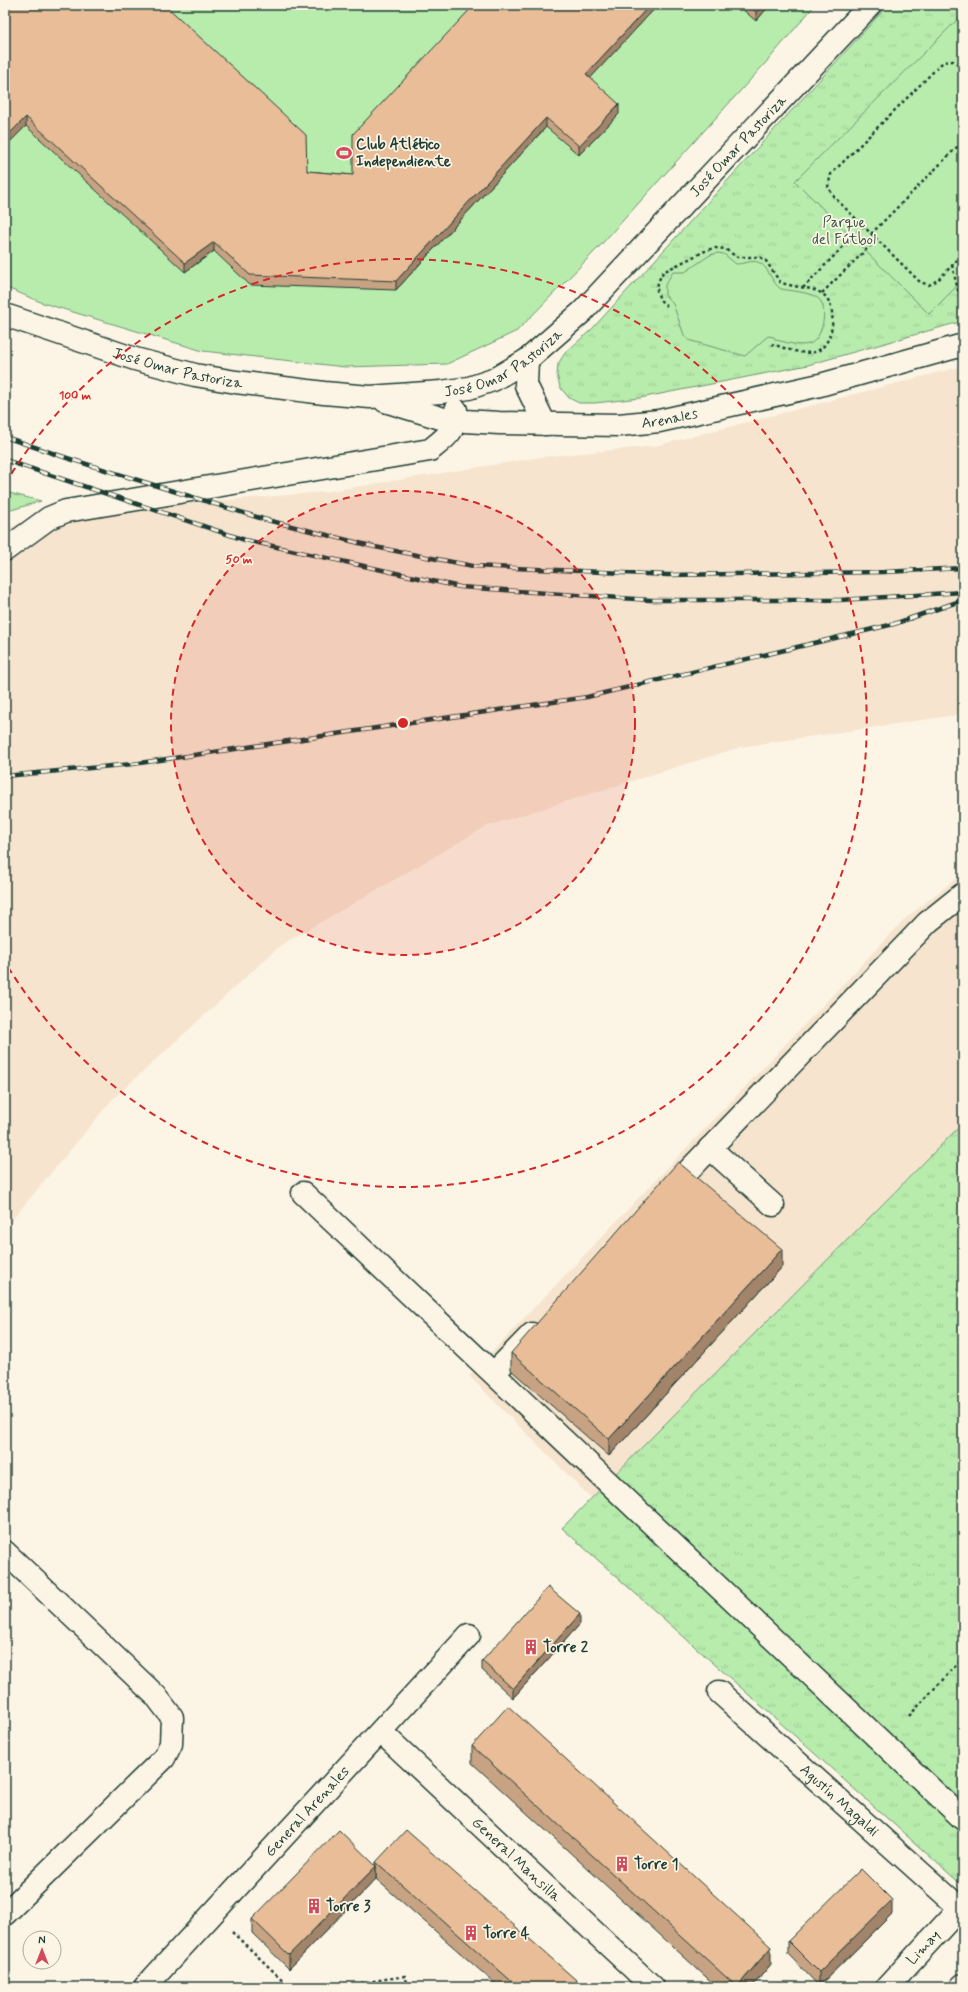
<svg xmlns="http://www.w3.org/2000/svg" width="968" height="1992" font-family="Mynerve,sans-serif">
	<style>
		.built { fill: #f6e4ce }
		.grass { fill: url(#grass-tufts); stroke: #6c9470 }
		.pitch { fill: #b8ecad; stroke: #6c9470 }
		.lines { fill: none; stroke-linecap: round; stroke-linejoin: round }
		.minor-casing { stroke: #1f3d34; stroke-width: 25 }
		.path { stroke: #1f3d34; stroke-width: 2.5; stroke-dasharray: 3 3; stroke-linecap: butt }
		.minor { stroke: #fcf5e5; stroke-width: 22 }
		.rail-casing { stroke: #1f3d34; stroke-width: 4.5 }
		.rail { stroke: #fcf5e5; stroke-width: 3; stroke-dasharray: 9; stroke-linecap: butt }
		.wall { fill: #c8a383; stroke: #1f3d34 }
		.shaded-wall { fill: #a2846a; stroke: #1f3d34 }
		.building { fill: #e8bd98; stroke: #1f3d34 }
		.ring { fill: none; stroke: #d62828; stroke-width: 2; stroke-dasharray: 7 5 }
		.labels { text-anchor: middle; stroke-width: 3.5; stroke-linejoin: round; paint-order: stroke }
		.poi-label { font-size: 15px; font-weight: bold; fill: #1f3d34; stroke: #fcf5e5; text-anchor: start }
		.street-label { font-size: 15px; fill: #1f3d34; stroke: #fcf5e5 }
		.park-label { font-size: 15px; fill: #365746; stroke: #fcf5e5 }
		.centre { fill: #d62828; stroke: #fcf5e5; stroke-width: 2 }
		.ring-label { font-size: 12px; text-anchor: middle; font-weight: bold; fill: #d62828; stroke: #fcf5e5; stroke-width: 3.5; stroke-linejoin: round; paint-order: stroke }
	</style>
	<defs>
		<pattern id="grass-tufts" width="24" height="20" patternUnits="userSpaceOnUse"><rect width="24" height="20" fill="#b8ecad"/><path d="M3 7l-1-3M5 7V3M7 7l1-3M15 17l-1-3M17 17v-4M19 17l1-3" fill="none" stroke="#9ecb95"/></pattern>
	</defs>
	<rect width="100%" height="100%" fill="#fcf5e5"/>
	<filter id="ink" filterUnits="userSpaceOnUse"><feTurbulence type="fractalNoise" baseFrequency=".025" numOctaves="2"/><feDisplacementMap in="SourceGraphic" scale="8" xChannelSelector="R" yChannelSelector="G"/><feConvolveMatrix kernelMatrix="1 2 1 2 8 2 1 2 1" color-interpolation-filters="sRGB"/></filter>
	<g filter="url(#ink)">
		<path class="built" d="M963 366V714L741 747 487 826 281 945 112 1100 5 1228V530L35 516 324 492 541 457 655 446Z
			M963 873V1123L591 1498 469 1376 906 918Z"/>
		<path class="grass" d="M888 5H963V321L808 365 640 398 595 403H579L569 398 560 387 557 375 558 364 565 353 592 329Z
			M5 492 41 501 5 512Z
			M963 1123V1886L562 1528Z"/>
		<path class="pitch" d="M5 5H815L770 58 598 248 517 331 447 364 345 367 203 351 43 303 5 287Z
			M963 14V280L929 314 795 181Z
			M718 253 724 254 736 264C743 264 752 260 758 262 769 266 771 283 781 289 792 291 811 292 819 299 829 308 822 341 809 344 799 347 786 342 776 340L774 337 768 336 745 356 688 340 684 335 673 304 665 295V285L673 272H685L710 255Z"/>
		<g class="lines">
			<defs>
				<g id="minor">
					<path id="s1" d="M5 315 135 359 195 375 236 382 324 393 370 397 441 392 469 388 493 380 527 360 582 312 870 5"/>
					<path d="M527 360 526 385 545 424"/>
					<path id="s2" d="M385 401 447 420 499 423 619 425 659 421 820 385 963 345"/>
					<path d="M5 550 49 518 66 511 430 450C445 438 457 431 456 410"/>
					<path d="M710 1148 773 1205"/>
					<path d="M668 1192 928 922 963 894"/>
					<path d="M303 1193 963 1819"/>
					<path d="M494 1373 532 1334"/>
					<path d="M5 1552 156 1696 172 1717 171 1744 164 1758 5 1914"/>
					<path id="s3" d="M719 1692 960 1908 887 1987"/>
					<path id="s4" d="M381 1732 653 1987"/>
					<path id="s5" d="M145 1987 469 1635"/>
					<path d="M961 1987 963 1985"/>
				</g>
			</defs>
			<use href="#minor" class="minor-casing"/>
			<path class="path" d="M963 69 953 61 943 62 831 174 828 187 834 197 920 282 929 285 938 280 963 254
				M871 234 963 141
				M952 265 963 311
				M803 288 863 226
				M822 293 877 239
				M667 306 660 300 657 291 658 282 663 272 707 250 715 248 725 249 737 257H760L766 261 780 282C793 288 809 286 821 293 839 302 835 348 814 352 801 355 785 348 772 344
				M909 1716 963 1658
				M232 1932 290 1987
				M337 1987 405 1976 406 1987"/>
			<use href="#minor" class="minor"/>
			<defs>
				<path id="rail" d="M5 437 67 458 263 519 375 547 473 566 668 575 884 572 963 568
					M5 460 245 540 460 587 650 600H840L963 592
					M5 776 133 764 587 697 894 624 963 600"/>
			</defs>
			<use href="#rail" class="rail-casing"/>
			<use href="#rail" class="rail"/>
		</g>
		<path class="wall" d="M5 5 307 171 353 175 474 5H658L590 78 619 114 579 155 546 127 396 290 250 285 214 251 185 272 26 126 9 143 5 139Z
			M742 5H770L756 21 742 9Z
			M782 1267 609 1456 511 1370V1353Z
			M580 1624 513 1698 482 1670V1661Z
			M472 1746 771 1964 752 1987H717L472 1763Z
			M376 1862 584 1987H499L376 1879Z
			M376 1879 289 1969 252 1933V1919Z
			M892 1914 819 1986 788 1954V1941Z"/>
		<path class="shaded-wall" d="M650 5H658L586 83V74Z
			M762 5H770L756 21V12Z
			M619 104V114L579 155V146Z
			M26 117V126L9 143V134Z
			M546 118V127L396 290V281Z
			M214 242V251L185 272V263Z
			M782 1249V1267L609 1456V1439Z
			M580 1614V1624L513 1698V1689Z
			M376 1866V1879L289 1969V1955Z
			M892 1900V1914L819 1986V1972Z
			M771 1947V1964L752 1987H737Z"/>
		<path class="building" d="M5 5H165L306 135 307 171 353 175V134L474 5H650L586 74 619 104 579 146 546 118 396 281 250 275 214 242 185 263 26 117 9 134 5 130Z
			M748 5H762L756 12Z
			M678 1162 782 1249 609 1439 511 1353Z
			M548 1587 580 1614 513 1689 482 1661Z
			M508 1706 771 1947 737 1987 472 1746Z
			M339 1830 376 1866 289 1955 252 1919Z
			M406 1830 584 1987H518L376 1862Z
			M861 1869 892 1900 819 1972 788 1941Z"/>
	</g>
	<circle cx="403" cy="723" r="232" fill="#d62828" fill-opacity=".12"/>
	<g class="ring">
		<circle cx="403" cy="723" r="232"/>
		<path d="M5 484A464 464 0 1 1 5 962"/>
	</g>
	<defs>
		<symbol id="stadium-bare" viewBox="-9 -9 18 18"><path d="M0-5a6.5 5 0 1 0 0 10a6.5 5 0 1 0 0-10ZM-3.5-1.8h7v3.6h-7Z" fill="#d1495b" stroke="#fcf5e5" stroke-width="2.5" paint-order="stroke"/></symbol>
		<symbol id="building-bare" viewBox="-9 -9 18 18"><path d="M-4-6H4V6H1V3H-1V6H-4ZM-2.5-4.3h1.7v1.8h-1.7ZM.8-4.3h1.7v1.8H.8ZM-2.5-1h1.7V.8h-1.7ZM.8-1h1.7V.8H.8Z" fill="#d1495b" stroke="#fcf5e5" stroke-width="2.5" paint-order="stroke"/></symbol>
	</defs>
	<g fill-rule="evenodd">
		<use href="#stadium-bare" x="333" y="142" width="22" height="22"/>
		<use href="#building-bare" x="520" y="1636" width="22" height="22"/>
		<use href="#building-bare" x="611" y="1853" width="22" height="22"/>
		<use href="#building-bare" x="303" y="1895" width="22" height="22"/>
		<use href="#building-bare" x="460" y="1922" width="22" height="22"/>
	</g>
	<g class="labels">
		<g class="poi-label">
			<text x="356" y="149">Club Atlético<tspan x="356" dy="17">Independiente</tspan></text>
			<text x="543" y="1652">Torre 2</text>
			<text x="634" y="1869">Torre 1</text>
			<text x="326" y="1911">Torre 3</text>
			<text x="483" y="1938">Torre 4</text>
		</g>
		<g class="street-label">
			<text dy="5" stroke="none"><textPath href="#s1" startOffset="841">José Omar Pastoriza</textPath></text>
			<text dy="5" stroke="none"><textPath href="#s1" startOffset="517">José Omar Pastoriza</textPath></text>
			<text dy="5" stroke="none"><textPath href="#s1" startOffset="181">José Omar Pastoriza</textPath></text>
			<text dy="5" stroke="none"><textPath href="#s2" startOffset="288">Arenales</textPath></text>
			<text dy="5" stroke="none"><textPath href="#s3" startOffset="162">Agustín Magaldi</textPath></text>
			<text dy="5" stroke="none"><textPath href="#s5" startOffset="239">General Arenales</textPath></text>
			<text dy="5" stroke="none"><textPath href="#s4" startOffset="186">General Mansilla</textPath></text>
			<text transform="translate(923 1947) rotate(-47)" y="5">Limay</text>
		</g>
		<g class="park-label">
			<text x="844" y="227">Parque<tspan x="844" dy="17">del Fútbol</tspan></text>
		</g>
	</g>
	<circle cx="403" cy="723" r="6" class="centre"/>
	<g class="ring-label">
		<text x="75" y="399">100 m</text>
		<text x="239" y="563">50 m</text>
	</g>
	<rect width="968" height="1992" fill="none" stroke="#fcf5e5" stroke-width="20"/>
	<rect x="10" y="10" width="948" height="1972" fill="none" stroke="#1f3d34" stroke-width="1.5" filter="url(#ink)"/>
	<g transform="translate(42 1950)"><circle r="19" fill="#fcf5e5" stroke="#a4ab9e"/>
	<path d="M0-3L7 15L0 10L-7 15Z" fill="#d1495b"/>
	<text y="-6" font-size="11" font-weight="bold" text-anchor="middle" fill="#1f3d34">N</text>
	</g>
</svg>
